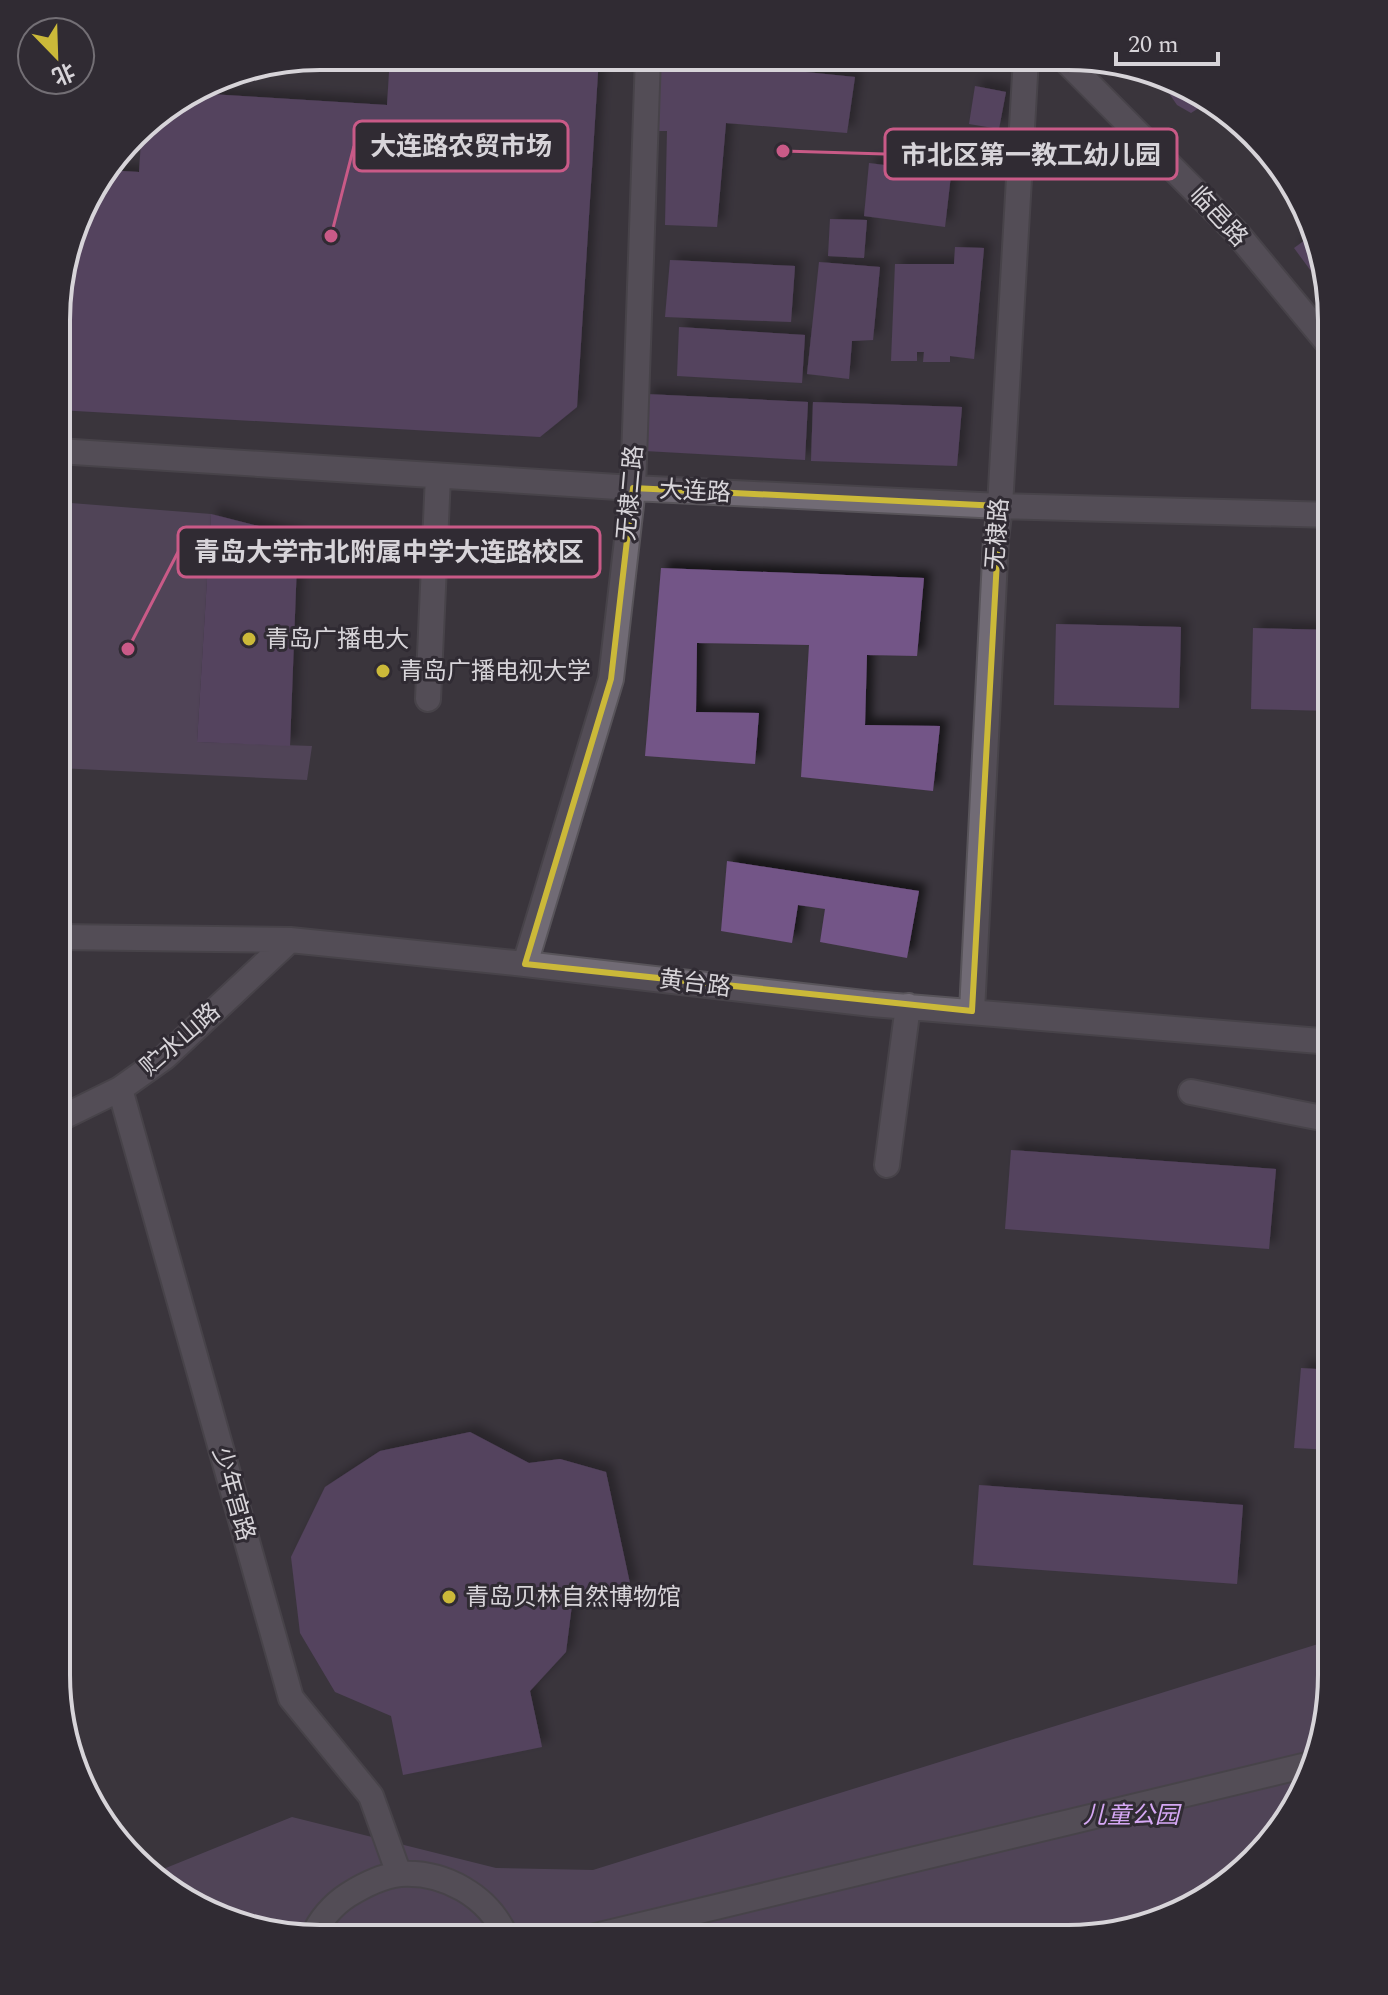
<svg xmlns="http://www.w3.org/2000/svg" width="1388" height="1995" font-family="Spectral,'Noto Sans SC',serif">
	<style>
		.green { fill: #6b5779 }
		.building { fill: #735487; filter: url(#shadow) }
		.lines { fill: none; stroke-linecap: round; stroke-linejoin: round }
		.minor-casing { stroke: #58545a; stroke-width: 28 }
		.minor { stroke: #716b75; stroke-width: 24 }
		.marked { fill: none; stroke: #cbb939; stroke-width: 6; stroke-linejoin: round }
		.poi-dot { fill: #cbb939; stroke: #302b33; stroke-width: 3 }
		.labels { text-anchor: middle; stroke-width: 6; stroke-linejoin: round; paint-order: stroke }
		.street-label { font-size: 24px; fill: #d7d4d9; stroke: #302b33 }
		.poi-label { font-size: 24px; fill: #d7d4d9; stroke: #302b33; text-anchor: start }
		.park-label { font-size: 24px; font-style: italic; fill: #d6a8f5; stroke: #302b33 }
		.rim { fill: none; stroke: #d7d4d9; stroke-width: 4 }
		.leader { fill: none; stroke: #c95a87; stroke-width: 3 }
		.callout-dot { fill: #c95a87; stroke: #302b33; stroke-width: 3 }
		.callout { fill: #302b33; stroke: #c95a87; stroke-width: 3 }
		.callout-label { font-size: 26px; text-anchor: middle; font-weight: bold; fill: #d7d4d9 }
	</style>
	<defs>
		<filter id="shadow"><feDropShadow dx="7" dy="-7" stdDeviation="4" flood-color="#0009"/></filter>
	</defs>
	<rect width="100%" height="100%" fill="#3a353d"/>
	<path class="green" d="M58 502 211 514 197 742 312 746 307 780 58 768Z
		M1331 1640V1693L1287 1822 1185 1912 1069 1939 286 1937 160 1885 151 1874 292 1817 496 1868 593 1870Z"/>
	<path class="building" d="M390 56 599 57 577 407 540 437 58 410V285L91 188 106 170 139 172 142 126 146 121 194 93 387 105Z
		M659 57 855 77 847 133 726 123 717 227 665 225 667 131H657Z
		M1162 83 1186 93 1208 102 1191 113 1177 105Z
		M975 86 1006 92 999 129 969 124Z
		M915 145 954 149 945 227 864 216 869 163 884 165 887 147 905 150 902 165 912 167Z
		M830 219 867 220 864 258 828 256Z
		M1312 235 1325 290 1294 248Z
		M955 247 984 248 974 359 950 356V362H923L924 352H917V361H891L895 264H954Z
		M670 260 795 266 791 322 665 317Z
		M819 262 880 267 873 340 852 341 849 379 807 374Z
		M679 327 805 335 802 383 677 376Z
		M646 394 808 402 805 460 645 451Z
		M813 402 962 407 957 466 811 461Z
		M211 514 298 536 290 746 197 742Z
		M661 568 924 578 917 656 867 655 865 725 940 726 933 791 801 777 809 645 697 643 696 712 759 713 755 764 645 756Z
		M1056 624 1181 627 1179 708 1054 705Z
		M1253 628 1332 630V711L1251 709Z
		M727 861 919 891 907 958 820 942 825 909 798 905 792 943 721 931Z
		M1011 1150 1276 1169 1269 1249 1005 1229Z
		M1301 1368 1332 1370V1450L1294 1448Z
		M470 1432 529 1463 560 1459 606 1472 631 1588 572 1605 566 1652 530 1691 542 1747 403 1775 391 1716 335 1692 300 1633 291 1557 325 1487 380 1451Z
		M979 1485 1243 1505 1237 1584 973 1565Z"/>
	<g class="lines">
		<defs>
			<path id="minor" d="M1063 58 1236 232 1332 348
				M58 451 633 488 1000 506 1332 515
				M428 699 438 476
				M57 937 290 940 525 964 872 1004 1332 1042
				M525 964 611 679 633 488 648 57
				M972 1011 996 540 1000 506 1026 58
				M120 1089 291 1698 371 1796 399 1874
				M1191 1092 1332 1120
				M57 1120 120 1089 165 1057 290 940
				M887 1165 908 1006
				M313 1937C319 1920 334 1904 348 1895 364 1885 382 1876 400 1874 444 1871 489 1896 506 1937
				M587 1938 1307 1765"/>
		</defs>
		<use href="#minor" class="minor-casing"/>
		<use href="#minor" class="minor"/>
	</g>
	<path d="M0 0H1388V1995H0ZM633 488 1000 506 972 1011 525 964 611 679Z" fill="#3a353d" fill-opacity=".55" fill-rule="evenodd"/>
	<path class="marked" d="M633 488 1000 506 972 1011 525 964 611 679Z"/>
	<g class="poi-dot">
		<circle cx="249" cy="639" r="8"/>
		<circle cx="383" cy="671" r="8"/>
		<circle cx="449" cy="1597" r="8"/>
	</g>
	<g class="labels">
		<g class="street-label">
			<text transform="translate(1219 216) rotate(47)" y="8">临邑路</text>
			<text transform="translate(695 491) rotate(3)" y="8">大连路</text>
			<text transform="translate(630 493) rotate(-85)" y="8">无棣二路</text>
			<text transform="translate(997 534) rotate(-86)" y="8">无棣路</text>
			<text transform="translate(695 983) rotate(7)" y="8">黄台路</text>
			<text transform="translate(180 1039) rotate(-41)" y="8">贮水山路</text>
			<text transform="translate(234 1494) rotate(74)" y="8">少年宫路</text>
		</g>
		<g class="poi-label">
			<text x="265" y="647">青岛广播电大</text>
			<text x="399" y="679">青岛广播电视大学</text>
			<text x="465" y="1605">青岛贝林自然博物馆</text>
		</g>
		<g class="park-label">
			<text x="1131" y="1823">儿童公园</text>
		</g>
	</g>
	<path d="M0 0H1388V1995H0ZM320 70H1068A250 250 0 0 1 1318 320V1675A250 250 0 0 1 1068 1925H320A250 250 0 0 1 70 1675V320A250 250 0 0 1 320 70Z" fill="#302b33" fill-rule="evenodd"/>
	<path class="rim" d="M320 70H1068A250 250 0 0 1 1318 320V1675A250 250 0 0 1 1068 1925H320A250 250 0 0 1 70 1675V320A250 250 0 0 1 320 70Z"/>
	<path class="leader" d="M331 236L354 146M783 151L885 154M128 649L178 552"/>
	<g class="callout-dot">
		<circle cx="331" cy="236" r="8"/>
		<circle cx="783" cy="151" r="8"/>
		<circle cx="128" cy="649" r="8"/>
	</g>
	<g class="callout">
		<rect x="354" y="121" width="214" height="50" rx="8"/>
		<rect x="885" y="129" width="292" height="50" rx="8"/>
		<rect x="178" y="527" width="422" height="50" rx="8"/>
	</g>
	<g class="callout-label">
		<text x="461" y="155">大连路农贸市场</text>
		<text x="1031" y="164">市北区第一教工幼儿园</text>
		<text x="389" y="561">青岛大学市北附属中学大连路校区</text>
	</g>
	<g transform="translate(56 56) rotate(157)"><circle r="38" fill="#302b33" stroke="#736f75" stroke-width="2"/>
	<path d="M0-6L14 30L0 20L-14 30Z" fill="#cbb939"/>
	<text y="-12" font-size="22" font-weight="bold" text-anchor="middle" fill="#d7d4d9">北</text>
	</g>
	<path d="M1116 52v12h102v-12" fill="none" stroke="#d7d4d9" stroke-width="4"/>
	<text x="1128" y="52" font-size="24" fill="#d7d4d9" stroke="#302b33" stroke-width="6" paint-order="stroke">20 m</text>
</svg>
